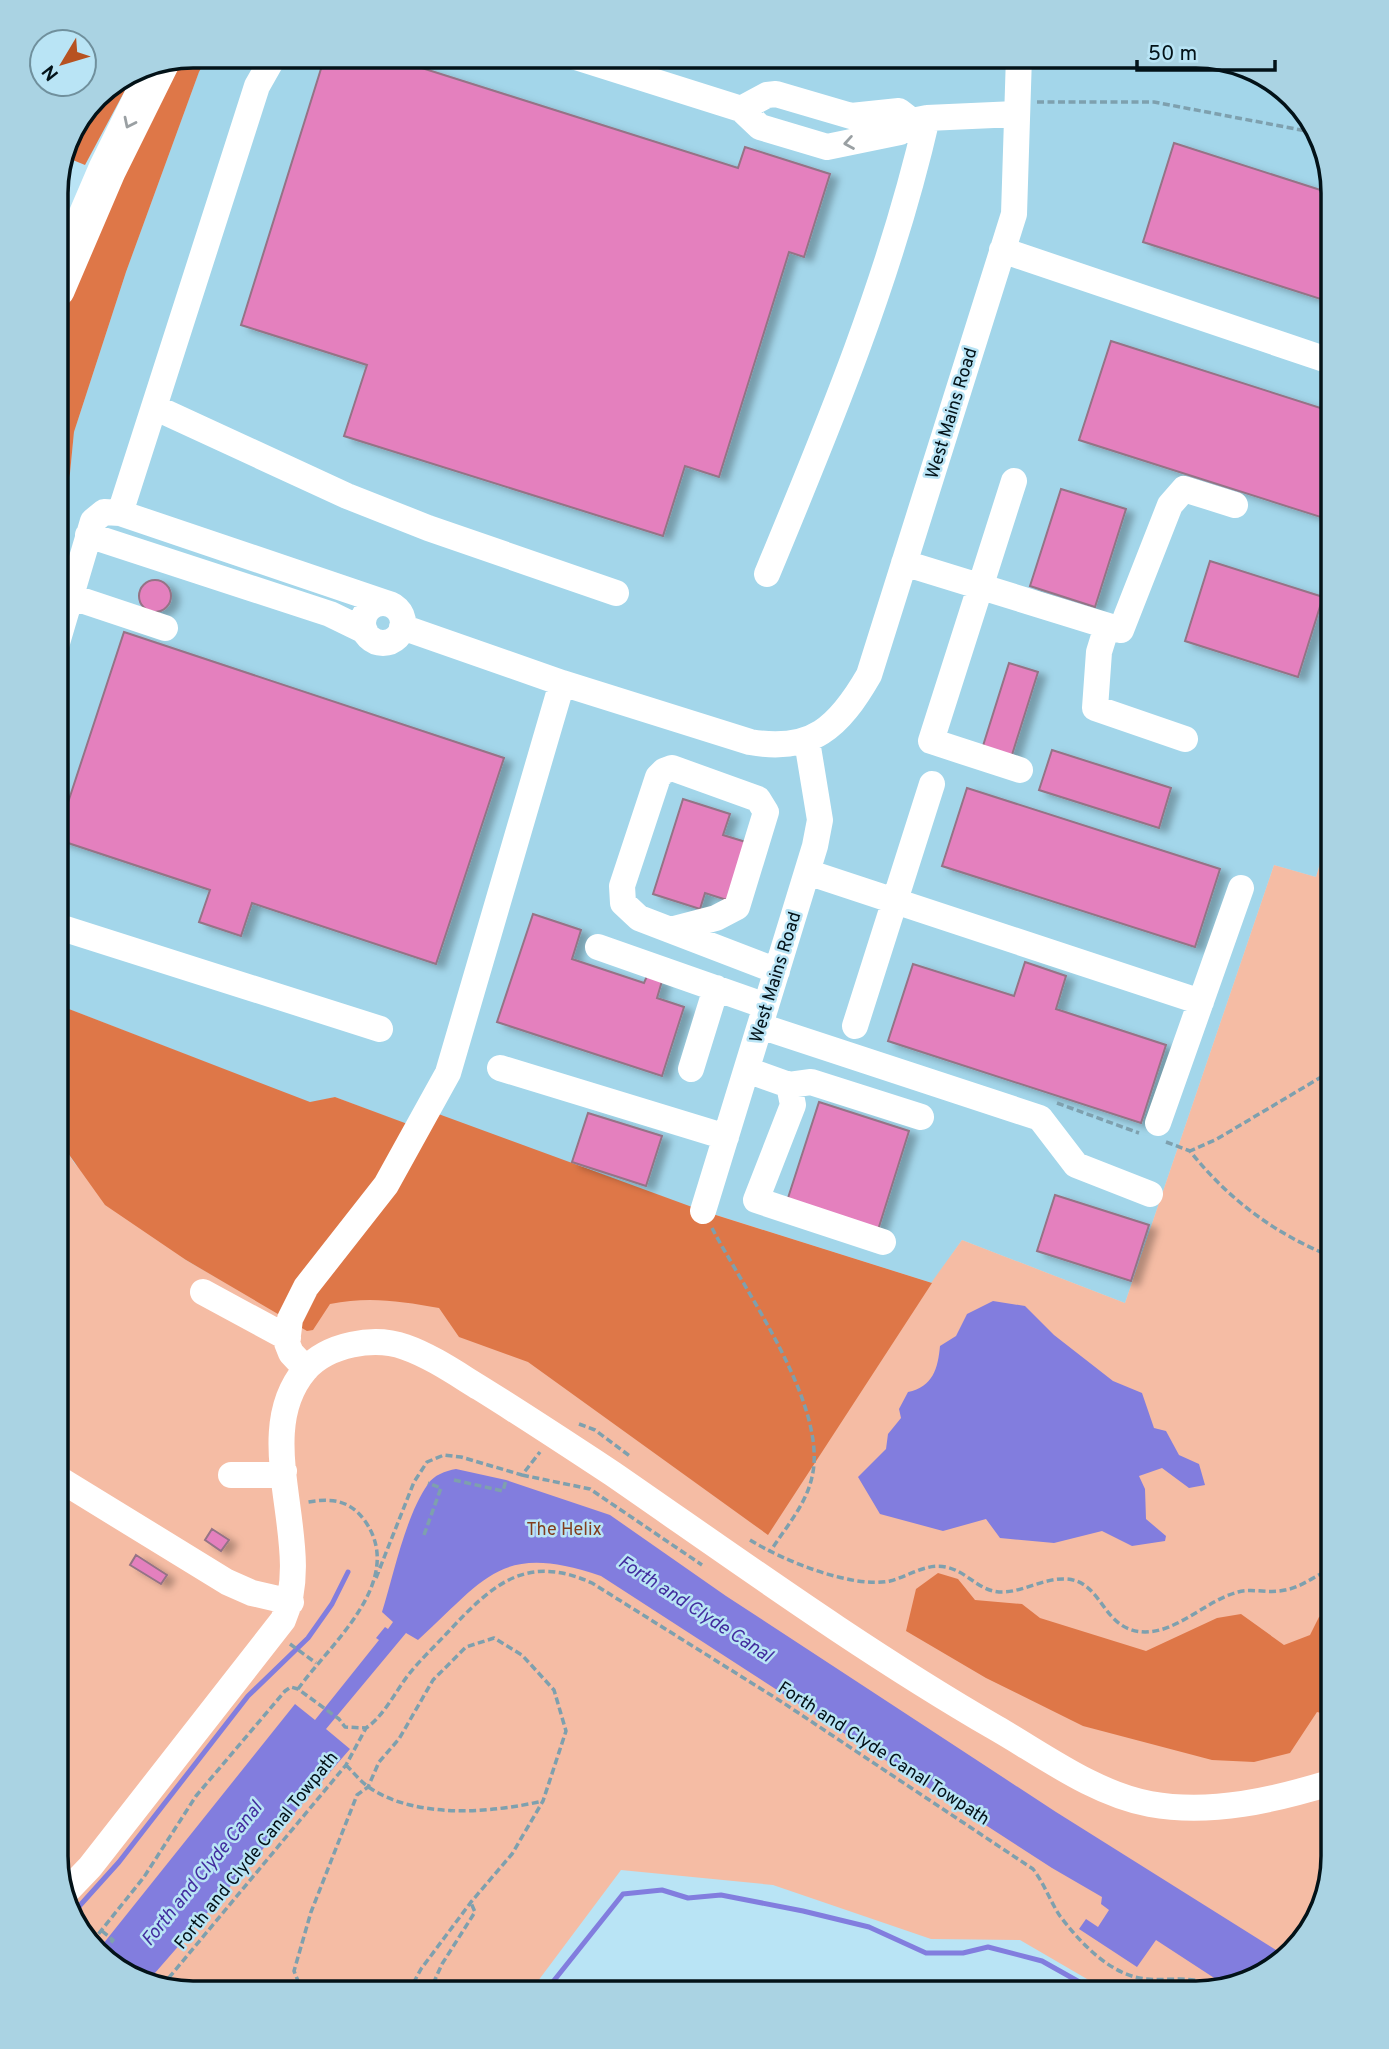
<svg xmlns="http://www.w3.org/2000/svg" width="1389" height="2049" font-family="Overpass,sans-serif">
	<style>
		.built { fill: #a3d6ea }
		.green { fill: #f5bca4 }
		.forest { fill: #de7748 }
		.water { fill: #827dde }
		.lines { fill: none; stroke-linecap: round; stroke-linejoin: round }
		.stream { stroke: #827dde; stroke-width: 5 }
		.building { fill: #e480be; stroke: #957386; stroke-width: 2; filter: url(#shadow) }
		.path { stroke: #7ea0ae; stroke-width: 3.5; stroke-dasharray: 7 3.5; stroke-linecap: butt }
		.minor { stroke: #fff; stroke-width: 26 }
		.highway { stroke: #fff; stroke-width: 38 }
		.oneway { stroke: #9aa0a3 }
		.labels { text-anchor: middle; stroke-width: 5; stroke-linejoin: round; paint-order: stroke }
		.street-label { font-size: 18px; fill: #031218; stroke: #b9e4f5 }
		.park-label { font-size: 18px; fill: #813d1e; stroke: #b9e4f5 }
		.water-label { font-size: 19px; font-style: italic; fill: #412c9e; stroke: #b9e4f5 }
		.rim { fill: none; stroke: #031218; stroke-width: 3.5 }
	</style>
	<defs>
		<filter id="shadow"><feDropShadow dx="8" dy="4.5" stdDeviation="3.5" flood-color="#0004"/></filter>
	</defs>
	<rect width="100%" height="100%" fill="#b9e4f5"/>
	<path class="built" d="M208 56H1204L1265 75 1315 125 1333 194V819L1316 877 1274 865 1125 1303 962 1240 932 1283 703 1211 424 1131 335 1097 310 1103 56 1004V534L70 473 74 432 126 272 199 72Z"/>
	<path class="green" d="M1333 819V1856L1314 1925 1264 1975 1196 1993H1111L1020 1940 931 1939 773 1885 621 1870 529 1993H185L124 1974 74 1924 56 1855V1144L65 1149 75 1164 186 1260 289 1319 296 1305 703 1211 931 1283 962 1240 1125 1303 1274 865 1316 877Z"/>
	<path class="forest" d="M194 56H208L199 72 126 272 74 432 70 473 56 534V337L87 244 174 60Z
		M136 70 85 165 63 156C73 115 102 92 136 70Z
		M56 1004 310 1102 335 1097 413 1126 433 1112 703 1211 932 1283 768 1535 528 1362 459 1337 439 1308C401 1301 368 1296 330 1304L313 1330 307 1331 186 1260 105 1205 65 1149 56 1144Z
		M938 1573 958 1579 975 1600 1022 1604 1040 1618 1146 1651 1217 1618 1241 1614 1284 1645 1310 1635 1319 1617 1333 1609V1716L1317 1712 1290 1753 1254 1762 1212 1760 1083 1726 986 1678 906 1631 916 1589Z"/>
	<path class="water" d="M993 1301 1025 1306 1054 1335 1113 1381 1142 1393 1154 1428 1166 1431 1179 1455 1199 1464 1205 1485 1189 1488 1162 1468 1139 1476 1145 1489 1146 1519 1166 1536 1165 1541 1132 1546 1102 1531 1054 1543 1000 1538 986 1519 943 1531 880 1514 858 1477 886 1449 888 1434 901 1418 899 1409 908 1392C933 1387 938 1368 940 1346L956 1336 967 1314Z
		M456 1469 506 1480 610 1515 726 1596 1056 1812 1284 1955 1264 1975 1225 1985 1156 1940 1137 1967 1079 1929 1086 1919 1098 1927 1109 1910 1101 1904 1102 1897 1052 1868 601 1576C501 1542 487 1577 418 1640L406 1633 326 1729 350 1749 148 1981 124 1974 99 1949 295 1704 315 1720 379 1640 376 1638 385 1627 388 1629 393 1622 382 1612C394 1574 405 1517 428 1484 434 1475 445 1471 456 1469Z"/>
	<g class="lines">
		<path class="stream" d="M74 1912 119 1862 248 1696 308 1638 332 1604 348 1572
			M544 1993 623 1894 662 1890 688 1898 721 1895 803 1911 869 1927 926 1953H963L988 1947 1042 1961 1099 1993"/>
	</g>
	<path class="building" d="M325 56H384L738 168 745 147 830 174 804 257 789 252 719 477 685 466 663 536 344 436 367 365 241 325Z
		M1174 143 1333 194V303L1143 242Z
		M1111 341 1333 412V521L1079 440Z
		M1061 489 1126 509 1095 607 1030 586Z
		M1210 561 1323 597 1298 677 1185 641Z
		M139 596a16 16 0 1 1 32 0a16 16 0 1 1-32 0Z
		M124 632 504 758 436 964 252 903 241 936 199 922 210 890 56 839Z
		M1009 663 1038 672 1011 758 982 749Z
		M1052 750 1171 788 1159 828 1039 790Z
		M967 788 1220 869 1195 947 942 866Z
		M683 799 730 814 723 835 749 843 730 901 705 893 700 909 653 894Z
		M533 914 581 930 572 959 644 983 647 976 662 981 657 998 684 1007 662 1076 497 1022Z
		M1025 962 1066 976 1056 1009 1166 1045 1141 1123 888 1041 913 964 1014 996Z
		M819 1102 909 1131 878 1230 787 1201Z
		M588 1113 662 1136 646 1186 572 1162Z
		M1055 1195 1149 1225 1131 1281 1037 1251Z
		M212 1529 229 1540 221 1551 205 1540Z
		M136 1555 167 1575 161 1584 130 1565Z"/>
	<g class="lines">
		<path class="path" d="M1037 102H1154L1317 133
			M1057 1103 1139 1133
			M1166 1142 1190 1151
			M712 1228C744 1290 829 1406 812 1477 806 1505 785 1528 770 1552
			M1333 1257C1276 1235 1228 1199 1190 1151L1217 1139 1333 1070
			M579 1424 595 1430 631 1457
			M522 1475 590 1489 702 1565
			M454 1480 503 1491 506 1480
			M424 1535 441 1488 428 1483
			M750 1540C782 1560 852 1589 890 1581 909 1576 926 1563 946 1567 969 1572 979 1593 1004 1592 1025 1591 1044 1578 1066 1579 1104 1581 1101 1631 1145 1632 1178 1632 1207 1600 1238 1592 1253 1588 1269 1594 1285 1590 1303 1587 1316 1574 1333 1569
			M376 1578 414 1482 427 1462 444 1455 461 1457 522 1475 540 1452
			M290 1644 316 1663
			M298 1689C330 1644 407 1581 365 1521 350 1500 332 1498 308 1502
			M346 1765C354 1773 361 1782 370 1788 416 1819 491 1813 543 1801
			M102 1931 113 1940 103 1953
			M92 1942 144 1877 196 1796 285 1691 291 1687 298 1689 339 1719 345 1727 366 1728C384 1716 395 1692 409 1674 421 1659 436 1645 449 1631 492 1585 526 1553 592 1583L782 1702 1033 1869C1044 1883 1050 1901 1060 1916 1078 1940 1105 1969 1135 1977 1161 1984 1191 1972 1215 1988
			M162 1986 346 1765 366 1728
			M303 1993 294 1971 311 1912 357 1795 368 1787 379 1762 399 1739 433 1680 466 1647 494 1638 522 1655 554 1690 566 1731 543 1801 512 1854 471 1902 421 1969 408 1993
			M429 1993 442 1964 475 1912 471 1903"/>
		<path class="minor" d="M573 56 741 109
			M912 121 899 111 851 116 776 94 767 95 741 109 760 127 827 147 900 132 912 121 927 118
			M1002 250 1333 362
			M154 407 347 496 428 528 616 593
			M1014 481 931 741 1020 770
			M120 513 389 604
			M88 535 330 614 365 631
			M904 563 1121 630 1170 505 1184 489 1235 505
			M767 574C829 425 891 276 927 118L1016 114
			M69 596 165 628
			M363 623a20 20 0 1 1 40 0a20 20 0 1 1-40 0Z
			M1107 626 1099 652 1095 708 1185 739
			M402 627 562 683 750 742C812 753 839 727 869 675L1014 214 1019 56
			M56 646 93 521 104 512 120 513 257 86 274 56
			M807 872 1201 1002
			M56 926 380 1029
			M670 930 716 918 737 907 766 812 758 799 672 768 664 771 658 777 622 886 623 903 639 918 777 971
			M598 947 766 1006
			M760 1026 1040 1118 1076 1165 1150 1194
			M855 1026 932 784
			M500 1068 726 1137
			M691 1069 716 988
			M747 1070 789 1085 793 1105 756 1200 883 1242
			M789 1085 811 1082 921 1117
			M1158 1123 1241 888
			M703 1211 815 846 820 820 807 741
			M203 1292 288 1338
			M306 1369 291 1353 287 1343 290 1319 306 1287 386 1185 448 1073 562 683
			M231 1475H274L284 1471
			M56 1477 227 1582 252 1593 291 1602
			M66 1892 90 1867 283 1620C317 1544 248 1437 305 1370 328 1344 374 1336 405 1347 431 1356 457 1374 480 1388 525 1416 569 1445 613 1474 739 1561 863 1651 996 1728 1043 1755 1095 1794 1150 1804 1212 1815 1274 1800 1333 1782"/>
		<path class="highway" d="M56 289 107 170 160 63"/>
	</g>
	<defs><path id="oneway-chevron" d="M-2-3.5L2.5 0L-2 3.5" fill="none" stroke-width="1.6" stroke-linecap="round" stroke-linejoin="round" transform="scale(1.75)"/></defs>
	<g class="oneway">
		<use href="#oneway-chevron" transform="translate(129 123) rotate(116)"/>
		<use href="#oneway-chevron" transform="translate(849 143) rotate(170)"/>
	</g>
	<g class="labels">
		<g class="street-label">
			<text transform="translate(951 413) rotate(-73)" y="6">West Mains Road</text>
			<text transform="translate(775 977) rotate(-73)" y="6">West Mains Road</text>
			<text transform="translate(884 1753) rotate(33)" y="6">Forth and Clyde Canal Towpath</text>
			<text transform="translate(256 1850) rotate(-51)" y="6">Forth and Clyde Canal Towpath</text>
		</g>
		<g class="park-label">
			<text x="564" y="1535">The Helix</text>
		</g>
		<g class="water-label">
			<text transform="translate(696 1608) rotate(33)" y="7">Forth and Clyde Canal</text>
			<text transform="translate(201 1873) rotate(-51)" y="7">Forth and Clyde Canal</text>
		</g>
	</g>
	<path d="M0 0H1389V2049H0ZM193 68H1196A125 125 0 0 1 1321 193V1856A125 125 0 0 1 1196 1981H193A125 125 0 0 1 68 1856V193A125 125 0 0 1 193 68Z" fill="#aad3e3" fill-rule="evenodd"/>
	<path class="rim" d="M193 68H1196A125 125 0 0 1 1321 193V1856A125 125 0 0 1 1196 1981H193A125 125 0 0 1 68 1856V193A125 125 0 0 1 193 68Z"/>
	<g transform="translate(63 63) rotate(232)"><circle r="33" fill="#b9e4f5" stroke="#70909d" stroke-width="2"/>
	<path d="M0-5L12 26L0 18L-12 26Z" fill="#b75221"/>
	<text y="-10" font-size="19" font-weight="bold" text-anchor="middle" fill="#031218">N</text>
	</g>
	<path d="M1137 60v10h138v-10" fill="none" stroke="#031218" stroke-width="3.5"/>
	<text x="1148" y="60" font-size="21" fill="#031218" stroke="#b9e4f5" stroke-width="5" paint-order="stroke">50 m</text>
</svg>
